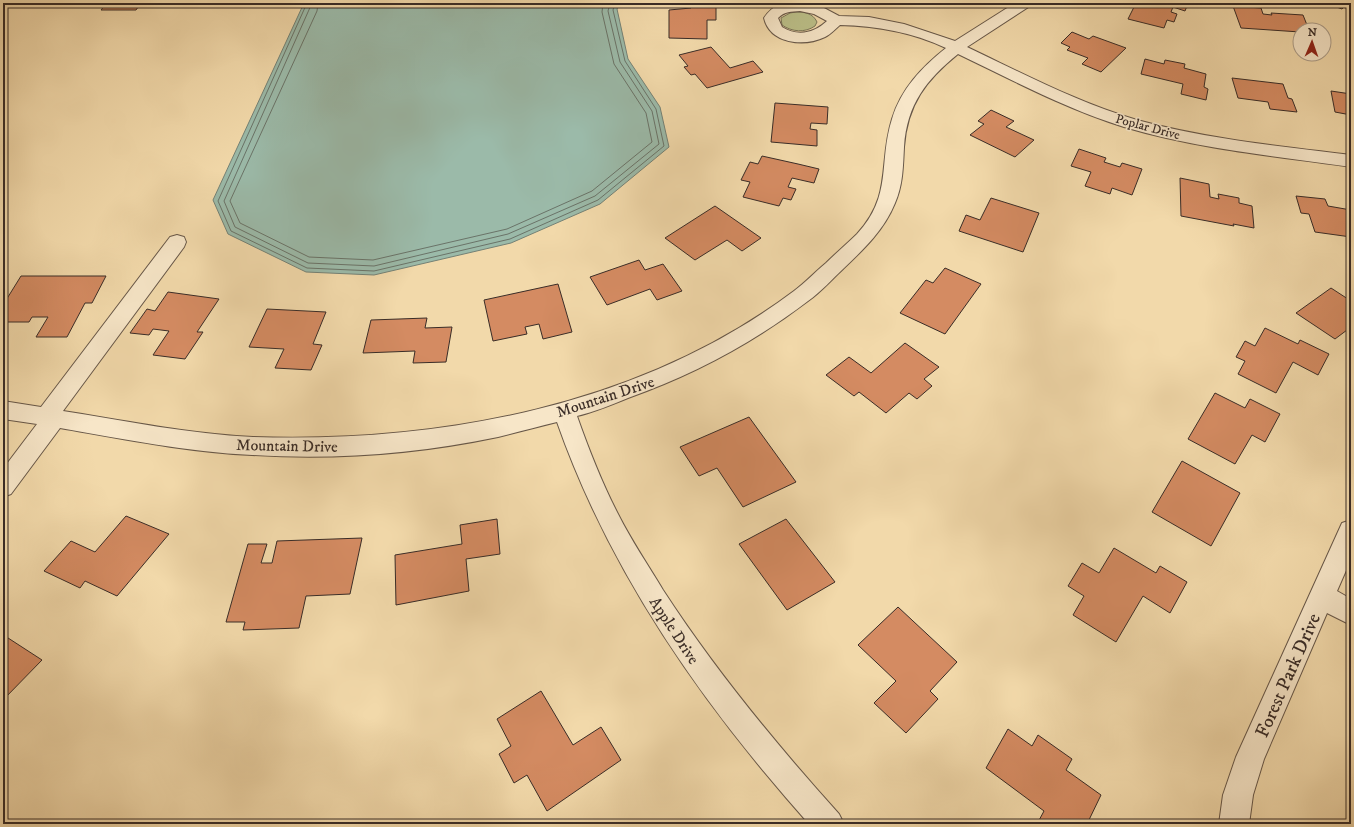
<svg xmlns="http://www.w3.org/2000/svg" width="1354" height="827" font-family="'IM FELL DW Pica',serif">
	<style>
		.green { fill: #bbbf88; stroke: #7a7658 }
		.water { fill: #9bbaa9; stroke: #748175 }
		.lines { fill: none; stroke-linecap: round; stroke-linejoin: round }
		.shore { stroke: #6a7368; stroke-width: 1 }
		.building { fill: #d48b62; stroke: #392c27 }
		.minor-casing { stroke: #675748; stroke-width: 2 }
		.minor { fill: #f7e6c8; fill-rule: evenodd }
		.labels { text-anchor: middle; stroke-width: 3; stroke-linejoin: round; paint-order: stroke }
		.far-street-label { font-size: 13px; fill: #392c27; stroke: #f7e6c8 }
		.street-label { font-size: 16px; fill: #392c27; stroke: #f7e6c8 }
		.near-street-label { font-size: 19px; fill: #392c27; stroke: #f7e6c8 }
	</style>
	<rect width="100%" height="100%" fill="#f2d9aa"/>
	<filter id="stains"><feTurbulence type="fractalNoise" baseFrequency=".005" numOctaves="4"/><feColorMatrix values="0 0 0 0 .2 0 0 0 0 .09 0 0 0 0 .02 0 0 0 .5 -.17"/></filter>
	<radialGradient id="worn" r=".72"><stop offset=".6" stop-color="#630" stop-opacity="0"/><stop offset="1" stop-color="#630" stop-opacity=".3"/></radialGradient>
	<path class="green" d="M796 12C804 12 813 13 817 22L815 26C805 33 792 32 782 25L781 18 790 13Z"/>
	<path class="water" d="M304 3H620L617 9 628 59 660 107 669 147 600 204 511 243 374 275 306 272 228 234 213 200Z"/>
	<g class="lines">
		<path class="shore" d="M307 3 218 201 231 231 307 268 374 271 510 239 598 200 664 146 656 109 625 61 613 10 615 3
			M312 3 224 201 235 227 308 263 374 266 508 234 595 196 659 144 652 111 620 62 608 11 610 3
			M318 3 317 11 230 201 240 223 309 257 373 260 507 229 592 191 652 142 646 113 614 64 602 12 603 3"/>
	</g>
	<path class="building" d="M102 3H141L136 10H101L106 4H101Z
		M1136 3H1175L1187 6 1185 11 1173 7 1171 12 1177 14 1174 22 1167 20 1164 28 1128 19Z
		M1326 3H1351V10L1344 7 1342 9Z
		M691 5H716V20H707V39L669 38V10L691 8Z
		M1233 6 1261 8 1263 14 1272 15 1271 13 1303 15 1309 30H1300V32L1241 28Z
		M1072 32 1089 39 1093 36 1126 48 1101 72 1082 64 1088 58 1067 50 1070 47 1061 43Z
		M711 47 730 68 753 61 763 72 707 88 695 74 691 75 684 67 688 66 679 55Z
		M1145 59 1164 64 1165 60 1185 64 1184 68 1206 74 1204 87 1208 89 1206 100 1181 94 1183 84 1141 74Z
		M1232 78 1283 84 1288 98 1292 99 1297 112 1270 109 1268 102 1238 98Z
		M1331 91 1351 94V115L1335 112Z
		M775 103 828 107 827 124 811 123 810 129 817 130V146L771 142Z
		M991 110 1014 121 1006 127 1034 140 1015 157 970 135 984 124 978 121Z
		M1079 149 1106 158 1104 162 1120 167 1122 163 1142 169 1132 195 1112 188 1110 194 1085 186 1091 172 1071 166Z
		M762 156 798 164 819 169 814 183 792 178 788 187 796 189 791 200 783 198 779 206 743 197 750 182 741 180 750 162 758 164Z
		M1180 178 1209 184 1210 197 1219 199 1218 194 1239 198V203L1252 206 1254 228 1233 224 1234 226 1181 216Z
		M1296 196 1325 199 1328 206 1351 210V237L1315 232 1309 214 1301 213Z
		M991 198 1039 213 1023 252 959 231 966 215 980 220Z
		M715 206 761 238 742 251 727 240 695 260 665 238Z
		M639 260 645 270 663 264 682 291 657 300 650 289 607 305 590 277Z
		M945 268 981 284 945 334 900 313 926 280 933 283Z
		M21 276H106L92 303H85L67 337H36L48 317H32L29 322H3V305Z
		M558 284 572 332 543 339 539 324 525 327 527 334 493 341 484 300Z
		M1331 288 1351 301V327L1335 339 1296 313Z
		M168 292 219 299 197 332H203L185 359 153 355 169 331 153 329 149 335 130 333 147 309 155 311Z
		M267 309 326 312 313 344 322 345 311 370 275 368 284 349 249 347Z
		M427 318 425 328 452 327 446 362 413 363 415 351 363 353 371 320Z
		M1265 328 1298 344 1300 340 1329 354 1318 375 1293 362 1276 393 1238 374 1245 361 1236 357 1245 341 1255 346Z
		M905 343 939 367 924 379 932 386 917 399 909 393 886 413 859 392 854 396 826 375 849 357 871 373Z
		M1215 393 1245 408 1250 399 1280 414 1265 442 1252 435 1235 464 1188 439Z
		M749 417 796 482 743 507 717 468 699 476 680 447Z
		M1182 461 1240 493 1211 546 1152 512Z
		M126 516 169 534 117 596 85 581 80 588 44 571 71 541 95 552Z
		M497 519 500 554 466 559 469 591 396 605 395 555 462 544 460 525Z
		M786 519 835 582 787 610 739 544Z
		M362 538 350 594 306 596 299 628 243 630 245 622H226L248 544H267L261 563H272L277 541Z
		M1114 548 1156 573 1160 566 1187 582 1170 613 1143 596 1116 642 1073 615 1084 596 1068 586 1082 563 1099 573Z
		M898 607 957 662 930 691 938 699 906 733 874 703 896 681 858 645Z
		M5 636 42 660 3 700V638Z
		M541 691 573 745 601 727 621 760 547 811 527 775 514 783 499 754 511 746 497 719Z
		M1008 729 1032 746 1038 735 1072 759 1066 770 1101 795 1087 824H1037L1044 811 986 768Z"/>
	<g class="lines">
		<defs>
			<path id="minor" d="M802 3 824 8 839 16 869 17 904 24 955 41 1015 3H1032L1030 6 967 47C1022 73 1078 103 1137 120 1207 139 1279 146 1351 155V167C1275 156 1198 149 1124 127 1066 109 1012 80 958 54 926 80 907 104 904 147 903 166 903 185 895 203 884 230 864 249 843 269 832 279 821 292 808 301 753 343 693 375 628 398 611 405 594 412 577 416 589 450 602 483 618 514 631 540 648 565 663 590 715 670 775 743 839 814L844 824H809C703 705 610 573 557 422 537 427 518 432 498 437 418 454 333 460 252 455 187 452 123 439 60 428L11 494 3 497V469L37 424 3 419V401L41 407 170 237 177 235 184 237 186 242 184 247 63 411C126 421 190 434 253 437 441 443 641 406 794 291 805 283 815 272 826 263 836 253 847 244 857 234 893 195 878 163 892 119 901 89 922 67 946 48 912 32 877 26 840 25 835 29 831 34 825 37 804 47 770 44 764 18 774 3 784 3 802 3ZM800 11 814 14 827 21C814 33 798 37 782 27L778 18C785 11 791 12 800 11Z
				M1351 520V559L1337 591 1351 599V625L1327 613 1264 759 1253 795 1249 824H1219L1223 795 1236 757 1342 523Z"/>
		</defs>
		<use href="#minor" class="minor-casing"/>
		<use href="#minor" class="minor"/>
	</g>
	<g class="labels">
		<g class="far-street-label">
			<text transform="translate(1148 126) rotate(15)" y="5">Poplar Drive</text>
		</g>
		<g class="street-label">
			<text transform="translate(605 396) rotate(-18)" y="6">Mountain Drive</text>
			<text transform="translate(287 445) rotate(1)" y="6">Mountain Drive</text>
			<text transform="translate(675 630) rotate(57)" y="6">Apple Drive</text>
		</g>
		<g class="near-street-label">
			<text transform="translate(1287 675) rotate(-66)" y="7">Forest Park Drive</text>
		</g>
	</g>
	<rect width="1354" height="827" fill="none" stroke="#f2d9aa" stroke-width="16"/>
	<rect x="4" y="4" width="1346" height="819" fill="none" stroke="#392c27" stroke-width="2"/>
	<rect x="8" y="8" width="1338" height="811" fill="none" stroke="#392c27"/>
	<g transform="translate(1312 42) rotate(2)"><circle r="19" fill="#f7e6c8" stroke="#ab9c88"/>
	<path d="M0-3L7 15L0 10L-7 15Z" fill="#8f2418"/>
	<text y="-6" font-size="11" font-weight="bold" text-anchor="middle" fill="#392c27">N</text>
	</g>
	<rect width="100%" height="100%" filter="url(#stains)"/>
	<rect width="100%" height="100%" fill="url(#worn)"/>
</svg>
